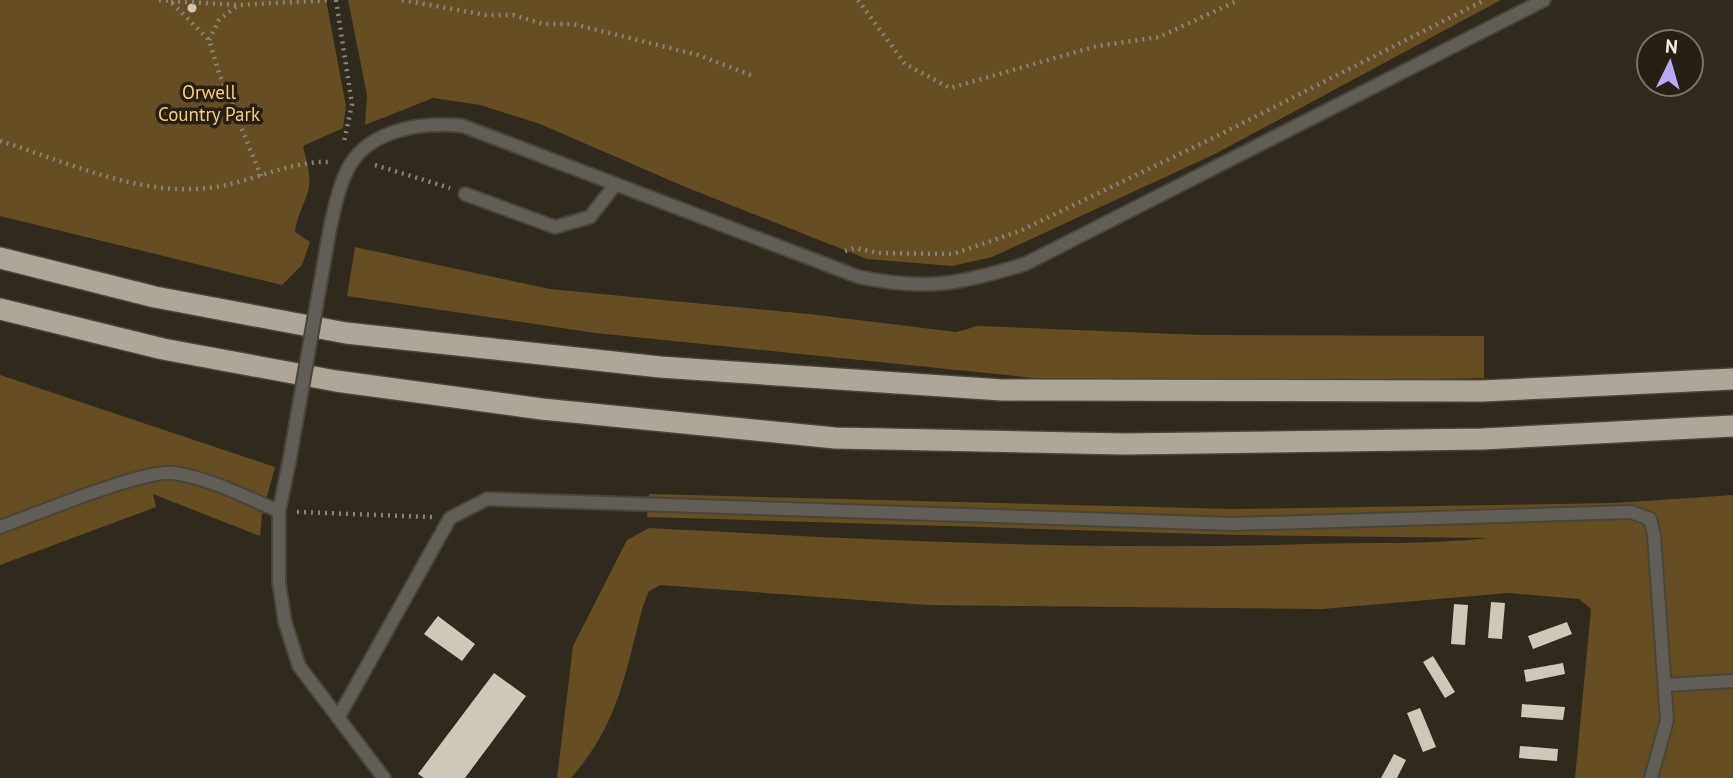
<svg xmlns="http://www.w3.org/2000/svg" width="1733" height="778" font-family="'PT Sans',sans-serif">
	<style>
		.green { fill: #644e22 }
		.building { fill: #cfc8b9 }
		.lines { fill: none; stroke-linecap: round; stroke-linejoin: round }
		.lane-casing { stroke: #4a453a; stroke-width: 16 }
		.highway-casing { stroke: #4a453a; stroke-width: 24 }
		.path { stroke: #88837a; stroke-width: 4.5; stroke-dasharray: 2 5; stroke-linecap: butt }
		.lane { stroke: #615e58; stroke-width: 12 }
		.highway { stroke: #aea698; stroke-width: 21 }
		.lane-bridge-casing { stroke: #4a453a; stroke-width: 16; stroke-linecap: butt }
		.lane-bridge { stroke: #615e58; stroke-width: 12 }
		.labels { text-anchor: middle; stroke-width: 7; stroke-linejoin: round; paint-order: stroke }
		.park-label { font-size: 19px; fill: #f7cd7b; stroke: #262014 }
	</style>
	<rect width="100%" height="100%" fill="#2f291e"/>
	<path class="green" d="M0 0H326L346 106 343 128 303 146C306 160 311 172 309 187 306 202 297 215 295 232L310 242 302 265 282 285 0 216Z
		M348 0H1501L1215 154 992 257 952 266 867 259 683 186 540 124 480 105 433 98 365 125 367 95Z
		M355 247 550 289 809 314 956 332 978 326 1201 335 1484 336V378L1112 386 595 333 347 296Z
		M0 375 275 467 262 515 260 536 153 494 156 507 0 565Z
		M649 494 1234 509 1615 503 1733 495V778H1575L1591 609 1579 599 1508 593 1323 609 927 605 660 585 649 591 643 606C625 673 619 724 571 778H557L573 646 627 540 649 528C869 540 1088 551 1308 544 1367 542 1429 545 1488 538L1235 535 647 517Z"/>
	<path class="building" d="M187.5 8a4.5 4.5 0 1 1 9 0a4.5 4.5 0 1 1-9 0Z
		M1491 602 1505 603 1502 639 1488 638Z
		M1454 604 1468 605 1465 645 1451 644Z
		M438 616 475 644 462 661 424 634Z
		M1567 622 1572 634 1533 649 1528 636Z
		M1433 656 1455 692 1445 698 1423 662Z
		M1563 663 1565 674 1526 682 1524 670Z
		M494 673 526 696 465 778H424L418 774Z
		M1522 704 1565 707 1563 720 1521 717Z
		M1420 708 1436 747 1423 752 1407 713Z
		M1520 746 1558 749 1557 761 1519 758Z
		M1394 754 1406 760 1397 778H1381Z"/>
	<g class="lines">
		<defs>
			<path id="lane" d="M465 194 555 227 590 217 615 185
				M330 228C335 207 339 184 350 165 372 128 425 122 463 126L859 277C927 291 960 284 1025 264L1544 0
				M289 463 279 511V583L285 622 299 666 384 778
				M0 527C34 515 144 469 173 473 210 478 245 497 279 511
				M1665 685 1733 681
				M339 716 450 518 487 499 1233 524 1631 512 1650 519 1654 535 1667 720 1651 778"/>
			<path id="highway" d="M0 258 155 297 346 333 660 367 1002 390 1482 391 1733 379
				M0 309 163 349 336 381 542 409 835 438 1124 444 1482 439 1733 426"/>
		</defs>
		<use href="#lane" class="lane-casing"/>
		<use href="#highway" class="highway-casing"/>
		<path class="path" d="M159 0 170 1 209 40 219 73 261 176
			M336 0 352 104 344 142
			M402 0 486 15H513L543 24H573L698 55 753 76
			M858 0 905 64 950 88 1097 46 1159 37 1239 0
			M171 1 238 5 332 0
			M209 40 219 20 237 6
			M0 141C65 161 137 196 207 188 250 184 288 160 331 162
			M375 165 450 188
			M845 251 855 248 878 253 953 254 1020 231 1221 134 1485 0
			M297 512 432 517"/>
		<use href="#lane" class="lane"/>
		<use href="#highway" class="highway"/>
		<defs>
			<path id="lane-bridge" d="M289 463 330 228"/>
		</defs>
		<use href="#lane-bridge" class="lane-bridge-casing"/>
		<use href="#lane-bridge" class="lane-bridge"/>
	</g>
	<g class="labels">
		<g class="park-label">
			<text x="209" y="99">Orwell<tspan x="209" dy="22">Country Park</tspan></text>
		</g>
	</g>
	<g transform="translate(1670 63) rotate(5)"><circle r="33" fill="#262014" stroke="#787368" stroke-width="2"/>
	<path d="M0-5L12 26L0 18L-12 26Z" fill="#baaaf6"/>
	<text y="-10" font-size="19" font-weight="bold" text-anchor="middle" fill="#f3efe7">N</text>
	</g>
</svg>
